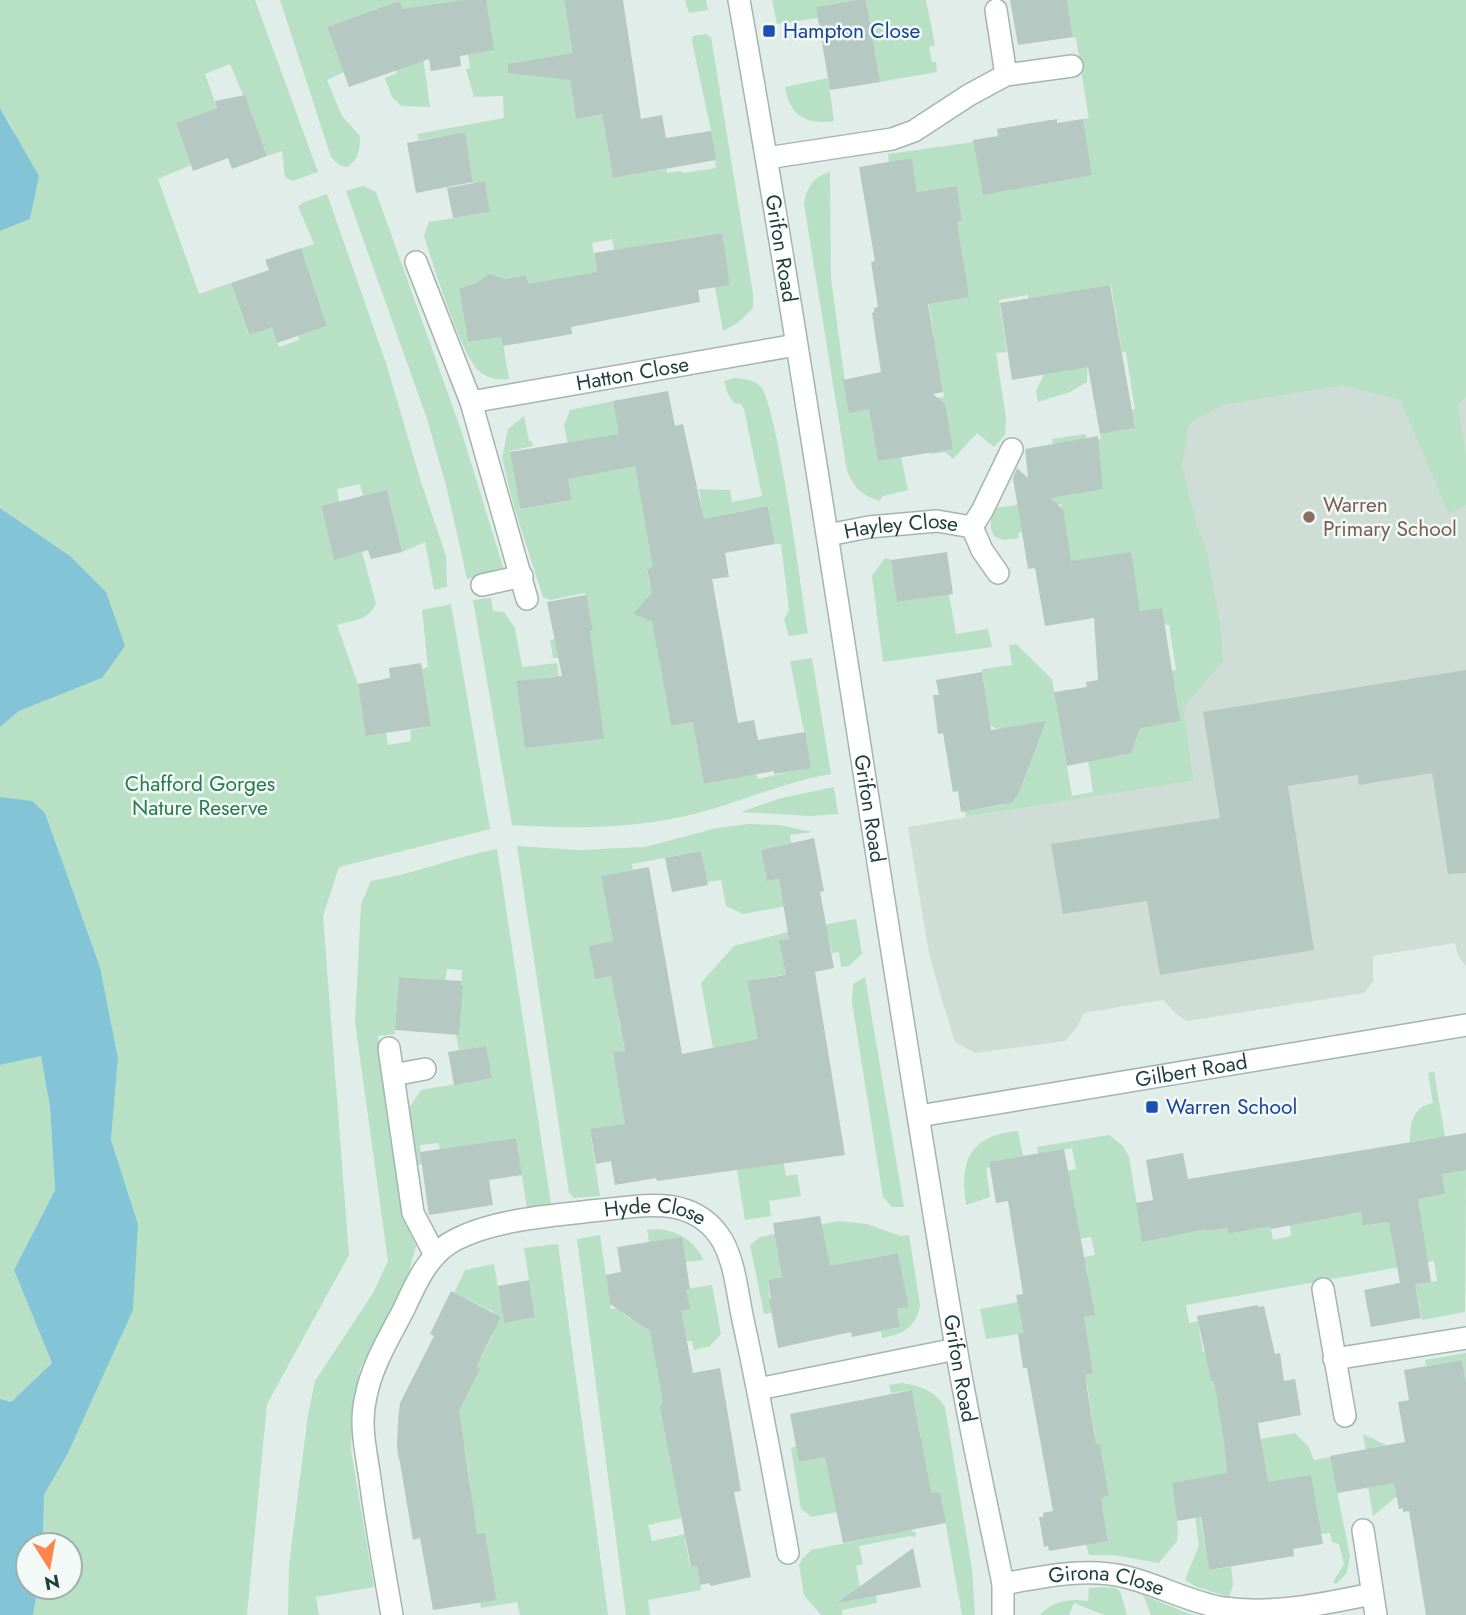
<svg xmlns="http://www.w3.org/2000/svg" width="1466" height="1615" font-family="Jost,sans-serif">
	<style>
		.built { fill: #cfddd7 }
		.green { fill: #b8e0c5 }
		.water { fill: #83c5d7 }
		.building { fill: #b6c8c2 }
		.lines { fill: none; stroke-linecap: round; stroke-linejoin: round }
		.minor-casing { stroke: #a3b5b0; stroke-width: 24 }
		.minor { stroke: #fff; stroke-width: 21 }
		.transit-dot { fill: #1a4fb4; stroke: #f2f9f6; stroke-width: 2.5 }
		.education-dot { fill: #8d6e63; stroke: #f2f9f6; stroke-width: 2.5 }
		.labels { text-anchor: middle; stroke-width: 5; stroke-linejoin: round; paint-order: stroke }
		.transit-label { font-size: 21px; fill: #164399; stroke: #f2f9f6; text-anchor: start }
		.street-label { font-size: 21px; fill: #1f3f39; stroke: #f2f9f6 }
		.education-label { font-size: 21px; fill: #785e54; stroke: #f2f9f6; text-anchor: start }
		.park-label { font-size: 21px; fill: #267a4c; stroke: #f2f9f6 }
	</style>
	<rect width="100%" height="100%" fill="#e1ede8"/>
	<path class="built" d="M1070 0H1466V966L1458 956 1455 943 1373 956V982L1364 993 1187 1021 1175 1013 1163 1000 1137 1004 1084 1013 1077 1027 1065 1041 975 1053 955 1042 941 997 929 953 908 827 1194 779Z"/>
	<path class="green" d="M0 0H255L318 172 292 181 285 177 282 151 267 156 245 95H243L230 64 205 74 217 108 176 123 191 165 158 179 199 294 231 283 248 334 272 327 279 347 299 340 298 336 327 326 301 248 314 244 298 206 304 202 327 194 386 363 421 482 446 556 447 587 434 590 425 542 402 552 387 490 363 496 360 484 337 489 339 502 321 507 334 559 362 552 376 604C368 621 353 620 337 625L358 684 367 736 386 733 388 745 411 741 410 730 431 726 422 669 428 667 422 610 451 604 490 829 339 867 323 916 349 1255 267 1404 247 1615H33L38 1587H70V1545H43L44 1495 67 1455 138 1224 111 1140 118 1058 100 967 45 813 0 797V727L19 711 102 678 70 556 0 508V231L30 219 13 129 0 108Z
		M280 0H463L422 50 430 107 401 106 392 97 385 78 397 73 392 61 418 51 399 1 327 27 344 72 327 80 342 116 360 136C360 149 359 160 347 167L339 165 331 157Z
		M486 0H564L572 44 618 37 545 76 550 78 569 75 576 118 635 109 604 126 613 178 666 169 667 173 681 171 682 173 716 168 711 131 692 41 693 36 706 34 711 37 753 294V308L739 322 723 331 715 287 730 285 721 233 656 243 616 258 612 239 592 243 604 314 536 332 526 275 498 280 492 275 485 277 480 284 459 288 468 342 498 337 501 331 509 379C497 380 488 379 479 371 462 357 431 259 424 235L429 222 490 212 485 181 473 183 465 132 419 140 417 134 504 118 503 96 474 97 466 69 470 68 468 54Z
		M685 0H706L708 10 689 13Z
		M772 0H857L816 7 818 18 777 24Z
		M866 0H926L935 45 929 47 932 62H936L937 72 880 82Z
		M1067 0H1466V397L1458 404 1466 456V505L1449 514 1400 400 1344 385 1222 405 1189 423 1182 466 1196 523 1207 551 1221 630 1223 661 1183 708 1194 780 966 817 965 811 1004 805V801L1014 799 1018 794 1031 724 997 729 990 725 982 669 1012 665 1009 645 1016 644 1052 679 1072 796 1093 792 1084 735 1122 755 1132 749V729L1172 671 1176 669 1169 625 1164 624 1162 608 1125 614 1133 571 1131 552 1071 562 1061 504 1019 512 1022 532 1018 533 1019 538 1003 540 994 536C989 526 990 519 995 508L1016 505 1053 444 1052 439 1086 434 1087 441 1101 439 1100 434 1135 428 1132 410 1135 409 1126 352H1122L1111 285 1086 289 1089 311 1087 382 1070 392 1038 402 1036 391 1048 366 1031 314 1028 295 999 300 1007 352 996 353 1006 418 1005 435 994 447 977 433 953 459 945 452 931 454 927 408 871 418 878 461 901 457 908 490 883 496 879 501C859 493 856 490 847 471L804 204C807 187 813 177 830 172L831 278 849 412 944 397 935 345 900 350V342L934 337 928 299 925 227 962 221 957 186 917 192 912 158 889 162 888 154 974 142 983 194 1022 125 1031 123 1041 183 1092 175 1083 119 1089 118 1076 38 1073 37Z
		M828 78 834 121C806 125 790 116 785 87Z
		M363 186 376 192 461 430 504 570 467 579 447 489 427 419 346 191Z
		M735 378C743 379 753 379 760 386 777 400 802 598 808 633L789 636 784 619 789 610 781 544H775L768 506 731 513 666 565 647 568 650 586 669 583 671 586 712 579 714 589 660 619 659 660 671 726 726 716 695 731 704 784 756 774 758 779 811 767 790 661 812 658 831 774C785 782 743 801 698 813 636 829 576 829 512 825L473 600 491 598 493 611 504 612 515 628 522 667 557 663 560 685 555 676 516 682 525 748 603 739 562 658H553L550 640 593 631 585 593 550 600 543 597 514 507 502 458 508 429 524 416 529 441H532L533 446 510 451 520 509 572 500 562 447 568 445 564 425 570 410 613 401 626 467 689 455 692 464 637 475 703 517 699 489 730 490 732 502 762 496 744 409 741 404 734 403 728 394 724 381Z
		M885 558 891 560 898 602 949 594 956 634 988 629 992 647 883 662 872 576Z
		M834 787 838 814 812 816 741 812 781 798Z
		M749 824 780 825 812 832 790 835 791 843 761 850 767 881 779 879 782 898 802 903 743 914 726 906 721 880 707 882 701 851 632 864 633 870 601 876 613 941 590 946 619 974 668 1008 618 1016 625 1051 613 1053 616 1068 754 1040 713 1048 701 983 734 946 799 929 856 919 862 954 849 966 841 967 839 952 832 953 827 932 780 940 786 978 781 975 747 982 786 1176 797 1174 801 1196 769 1201 771 1216 745 1220 727 1107 626 1134 623 1124 590 1130 600 1196 574 1198 569 1193 517 846 578 850 645 847 717 828Z
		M497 849 551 1204 527 1208 516 1138 484 1143 441 1159 439 1143 420 1145 422 1164 417 1165 409 1108 421 1090 491 1078 486 1046 459 1050 456 1035H459L462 970 447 969 445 985 431 979 399 977 395 1034 378 1036 402 1217 416 1246 408 1275 360 1369 352 1421 351 1450 374 1587 316 1597 319 1615H288L289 1565 308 1415 315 1381 373 1293 388 1261 355 1022 361 904 371 881C414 874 454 857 497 849Z
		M865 977 867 989 904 1207H892L883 1197 852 1002 853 984Z
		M41 1056 50 1107 55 1190 14 1270 52 1363 11 1402 0 1399V1065Z
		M1434 1071 1451 1172 1466 1170 1465 1312 1422 1320 1415 1284 1437 1281 1434 1261 1186 1305 1189 1323 1198 1321 1203 1352 1215 1350 1206 1356 1211 1381 1228 1379 1229 1383 1283 1373V1381L1216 1393 1225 1445 1295 1433 1308 1446 1314 1460 1330 1457 1350 1556 1347 1573 1336 1584 1333 1582 1344 1564 1339 1544 1332 1542 1330 1533 1321 1534 1200 1517 1209 1570 1231 1567 1233 1585 1229 1597 1197 1587 1185 1580 1199 1545 1190 1480 1172 1483 1178 1529 1177 1541 1159 1563 1113 1555H1089L1086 1544 1108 1540 1102 1503 1079 1502 1109 1496 1100 1444 1066 1450 1095 1435 1087 1384 1055 1389 1073 1377 1093 1373 1085 1324 986 1339 980 1309 1018 1302 1094 1315 1086 1264 1043 1272 1075 1259 1095 1255 1091 1237 1072 1240 1054 1173 1076 1169 1072 1148 1038 1154 1037 1147 1109 1135 1123 1146 1129 1157 1143 1241 1198 1184 1206 1231 1227 1228 1228 1234 1259 1228 1262 1176 1273 1240 1291 1236 1290 1225 1361 1212 1364 1226 1385 1223 1420 1211 1418 1199 1445 1194 1436 1138 1410 1142C1410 1123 1412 1107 1433 1103L1428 1073Z
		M1018 1131 1023 1156 989 1162 990 1167 986 1168 990 1197 966 1205C959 1161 970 1135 1018 1131Z
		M838 1221 867 1224 901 1236 909 1235 920 1305C916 1328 903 1334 882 1338L881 1331 900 1327 897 1309 909 1307 898 1253 866 1259 869 1276H784L768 1280 771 1313 764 1314 750 1245 760 1237Z
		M657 1229C679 1231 693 1240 704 1260L686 1262 649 1242 647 1230Z
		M600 1235 611 1309 623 1308 624 1314 631 1319 689 1309 686 1289 712 1285 721 1334 710 1346 694 1350 692 1341H687L688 1350 655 1357 659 1375 692 1368 682 1518 648 1525 652 1541 700 1531 702 1537 685 1540 690 1567 697 1566 701 1590 648 1600 650 1615H626L577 1239Z
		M558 1244 608 1615H520L517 1602 481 1608 480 1602 497 1599 485 1533 439 1541 470 1485 465 1449 398 1459 397 1443 464 1350 481 1358 495 1330 487 1327 494 1312 454 1293 465 1270 494 1264 504 1322 535 1317 524 1248Z
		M1466 1353V1383L1462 1360 1426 1366 1425 1360Z
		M902 1383C921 1386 934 1390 945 1407L972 1569 975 1615H962L940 1492 906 1497 912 1532 915 1531 916 1537 910 1536 859 1546 863 1564 856 1566 862 1598 876 1595 877 1603 842 1610V1615H821L804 1595 799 1565 802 1559 811 1550 880 1536 874 1505 812 1517 801 1509 791 1448 796 1446 799 1462 921 1437 912 1390 891 1393 889 1385Z
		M1363 1434 1407 1455 1397 1496 1373 1516 1368 1487 1372 1486Z
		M1101 1587 1115 1588 1120 1591 1127 1615H1104L1074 1603 1069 1615H1040C1051 1601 1071 1598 1088 1601L1089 1588Z
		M1143 1595 1192 1615H1151Z"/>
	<path class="water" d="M0 108 39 176 30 219 0 231Z
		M0 508 70 556 106 592 125 646 102 678 19 711 0 727Z
		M0 797 32 801 45 813 100 967 118 1058 111 1140 138 1224 133 1310 67 1455 44 1495 43 1545H28V1587H38L33 1615H0V1399L11 1402 52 1363 14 1270 55 1190 50 1107 41 1056 0 1065Z"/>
	<path class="building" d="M463 0H486L494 50 460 56 461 66 431 71 429 59 349 87 327 27 399 1 403 9Z
		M564 0H623L641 119 662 115 666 138 711 131 716 160 613 178 602 114 576 119 570 80 508 73V64L573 53Z
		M857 0H866L880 82 830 90 816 7Z
		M1010 0H1067L1073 37 1018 45Z
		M245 95 267 156 232 169 228 158 193 171 176 123 217 108 215 101Z
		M1057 119V123L1083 119 1092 175 983 195 973 140 998 136 997 129Z
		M465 132 473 182 416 193 407 143Z
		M912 158 917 192 957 186 962 221 957 222 969 297 928 304 943 392 933 394 945 404 953 449 878 461 869 409 849 413 843 380 881 372 872 313 874 312V308L878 307 871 262 875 261 859 167Z
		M485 181 490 212 453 218 447 188Z
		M722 233 730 285 698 290 700 302 571 327 572 334 503 346 501 337 468 342 459 288 475 284 489 274 505 279 526 275 528 284 597 272 594 253Z
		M301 248 327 326 277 343 272 327 249 335 231 283 269 270 265 260Z
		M1110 285 1135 428 1100 434 1088 367 1012 380 1000 303Z
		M668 391 675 426 683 424 704 519 768 506 775 544 725 553 729 577 712 579 738 723 754 720 758 740 805 732 811 768 774 774V771L704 784 693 722 671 726 652 621 633 614 652 593 647 568 653 567 635 466 568 479 572 500 520 509 510 452 619 434 613 401Z
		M1098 436 1103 489 1050 498 1063 509 1071 561 1131 552 1140 611 1162 608 1180 721 1140 728 1131 753 1067 766 1054 692 1087 687 1086 682 1098 680 1094 618 1045 626 1035 568 1028 569 1013 478 1017 468 1028 478 1025 449Z
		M387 490 402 552 371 559 368 550 334 560 321 506Z
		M947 552 953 594 897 602 891 560Z
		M586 595 593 631H590L604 739 525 748 516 681 562 676 547 602Z
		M421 663 431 726 366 736 358 684 390 678 389 668Z
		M1466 670V873L1448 874 1432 773 1359 785 1358 775 1288 786 1314 950 1160 975 1147 901 1063 914 1051 844 1220 818 1203 712Z
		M982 672 991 730 1046 721 1018 795 1011 803 961 812 958 791 953 792 943 733 938 734 933 695H939L936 680Z
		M814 838 824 891 820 892 834 968 815 972 845 1155 657 1181 656 1178 615 1185 611 1161 596 1164 590 1129 625 1124 613 1052 625 1051 611 976 595 979 589 946 613 941 601 876 649 867 682 1054 758 1039 747 981 786 975 779 940 789 939 779 879 767 881 761 850Z
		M701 851 708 885 672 892 665 858Z
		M399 977 461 981V985L463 986 459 1035 395 1030Z
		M486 1046 492 1078 454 1085 448 1052Z
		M1466 1133V1170L1442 1174 1445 1194 1418 1199 1431 1282 1415 1284 1421 1318 1371 1327 1364 1290 1400 1283 1389 1222 1363 1226 1361 1212 1271 1229 1270 1226 1228 1234 1227 1228 1206 1231V1229L1142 1242 1136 1203 1153 1200 1146 1160 1183 1153 1188 1179Z
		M516 1138 522 1175 489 1180 493 1205 429 1215 420 1152Z
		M1064 1149 1095 1315 1084 1317 1093 1373 1085 1375 1096 1444H1100L1109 1496 1101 1498 1108 1541 1049 1551 1048 1546 1044 1547 1039 1517H1043V1513L1053 1511 1027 1368H1023L1018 1334 1024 1333 1016 1295 1023 1294 1008 1201 996 1203 989 1162Z
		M820 1216 830 1266 898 1253 909 1307 897 1309 900 1327 852 1337 851 1332 778 1348 769 1299H771L768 1280 782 1277 773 1223Z
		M682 1237 690 1289H686L690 1309 681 1311 693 1373 720 1368 741 1491 734 1492 751 1577 711 1586 709 1583 700 1585 697 1566 691 1567 660 1407 663 1401 650 1331 610 1304 606 1275 621 1272 617 1247Z
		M529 1280 535 1317 504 1323 498 1286Z
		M451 1291 501 1317 476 1367 480 1369 459 1411 477 1534 485 1533 497 1600 433 1610 420 1538 413 1540 397 1445 398 1420 400 1403 434 1336 430 1334Z
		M1258 1305V1307L1264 1306 1275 1354 1280 1353 1284 1381 1295 1379 1301 1415 1258 1423 1268 1482 1311 1475 1323 1544 1293 1549 1294 1556 1209 1570 1201 1517 1177 1521 1172 1483 1227 1473 1224 1442 1214 1381H1211L1197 1316Z
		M1462 1360 1466 1383V1615H1426L1409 1511 1403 1512V1508L1399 1509 1394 1483 1337 1493 1330 1456 1405 1442 1398 1402 1409 1400 1404 1370Z
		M912 1390 931 1493 940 1492 946 1523 843 1543 825 1457 799 1462 790 1414Z
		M913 1548 921 1587 837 1603Z"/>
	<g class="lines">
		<defs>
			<g id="minor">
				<path id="s1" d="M739 0C818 448 880 898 956 1347 969 1426 987 1505 1003 1584V1615"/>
				<path d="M996 10 1006 75"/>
				<path d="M767 158 892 139 914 131 969 95 1006 75 1072 66"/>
				<path d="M416 262 471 402 527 599"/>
				<path id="s2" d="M471 402 796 345"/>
				<path d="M972 527 982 511 1012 449"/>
				<path id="s3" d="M828 535 869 527 937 521 972 527 982 550 998 573"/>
				<path d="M482 585 522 576"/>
				<path d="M389 1048 413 1213 435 1255"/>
				<path d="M393 1075 425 1069"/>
				<path id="s4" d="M919 1116 1466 1025"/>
				<path d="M1323 1289 1345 1416"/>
				<path d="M1334 1359 1466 1338"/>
				<path d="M758 1389 956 1349"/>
				<path d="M1363 1530 1376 1615"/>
				<path id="s5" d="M1003 1584C1042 1577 1086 1567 1126 1577 1159 1585 1189 1602 1223 1608 1273 1615 1323 1604 1372 1594"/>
				<path id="s6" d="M392 1615C384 1570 376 1525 370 1479 366 1451 359 1424 366 1396 372 1365 390 1336 404 1309 416 1283 429 1252 457 1239 496 1219 557 1215 601 1210 643 1206 688 1195 718 1234 735 1257 737 1293 743 1320 760 1397 774 1475 788 1553"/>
			</g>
		</defs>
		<use href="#minor" class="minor-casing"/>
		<use href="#minor" class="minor"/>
	</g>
	<g class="transit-dot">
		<rect x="762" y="24" width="14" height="14" rx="3.5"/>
		<rect x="1145" y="1100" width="14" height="14" rx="3.5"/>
	</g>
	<circle class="education-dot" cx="1309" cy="517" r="7"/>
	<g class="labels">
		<g class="transit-label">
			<text x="783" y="38">Hampton Close</text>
			<text x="1166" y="1114">Warren School</text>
		</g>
		<g class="street-label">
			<text dy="7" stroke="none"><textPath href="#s1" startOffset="252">Grifon Road</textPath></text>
			<text dy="7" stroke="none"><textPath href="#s2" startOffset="164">Hatton Close</textPath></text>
			<text dy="7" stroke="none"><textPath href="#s3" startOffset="74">Hayley Close</textPath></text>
			<text dy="7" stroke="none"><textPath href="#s1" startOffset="819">Grifon Road</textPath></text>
			<text dy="7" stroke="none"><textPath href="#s4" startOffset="276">Gilbert Road</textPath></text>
			<text dy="7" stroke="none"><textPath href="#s6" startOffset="609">Hyde Close</textPath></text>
			<text dy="7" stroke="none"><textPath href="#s1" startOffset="1386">Grifon Road</textPath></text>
			<text dy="7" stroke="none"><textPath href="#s5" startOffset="105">Girona Close</textPath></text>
		</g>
		<g class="education-label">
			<text x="1323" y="512">Warren<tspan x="1323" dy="24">Primary School</tspan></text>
		</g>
		<g class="park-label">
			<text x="200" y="791">Chafford Gorges<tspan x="200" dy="24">Nature Reserve</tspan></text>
		</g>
	</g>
	<g transform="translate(49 1566) rotate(169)"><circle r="33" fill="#f2f9f6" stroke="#9eafaa" stroke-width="2"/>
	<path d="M0-5L12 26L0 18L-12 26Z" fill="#ff854d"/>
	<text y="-10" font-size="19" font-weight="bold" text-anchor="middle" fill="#1f3f39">N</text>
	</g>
</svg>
